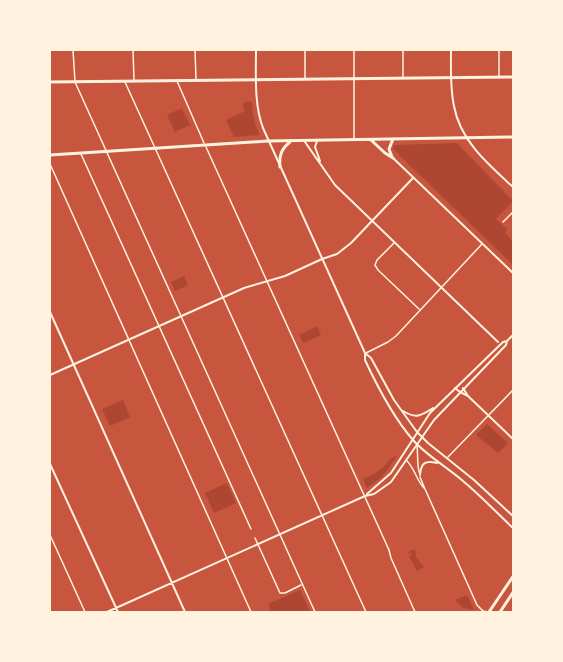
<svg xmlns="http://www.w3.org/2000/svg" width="563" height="662" font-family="'Varela Round',sans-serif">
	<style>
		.green { fill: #ae4732 }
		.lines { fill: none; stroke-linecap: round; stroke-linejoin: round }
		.pedestrian { stroke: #fff3e0; stroke-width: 1.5 }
		.minor { stroke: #fff3e0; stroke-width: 1.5 }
		.tertiary { stroke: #fff3e0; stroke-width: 2 }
		.secondary { stroke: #fff3e0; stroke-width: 2 }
		.primary { stroke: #fff3e0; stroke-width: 3 }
	</style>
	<rect width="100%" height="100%" fill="#c8553d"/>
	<path class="green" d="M248 101 252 103C252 114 255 126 260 135L234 137 226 120 245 111 242 104Z
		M182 108 190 125 175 132 167 115Z
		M457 143 513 201 496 219 507 229 505 233 513 241V265L393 149V146L396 145Z
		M184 276 188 285 175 291 171 282Z
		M317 326 321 335 303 343 299 335Z
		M123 400 130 417 110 426 102 409Z
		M487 424 508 443 498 453 476 435Z
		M397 456 382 477 367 488 363 479C369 476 376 474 381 469 389 463 386 460 397 456Z
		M227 483 236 503 214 513 205 493Z
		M415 549 416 557 424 567 417 571 409 556 412 554 411 552 409 554 408 552Z
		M300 590 310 612H265L271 610 268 604Z
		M467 595 474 609 473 610 463 608 455 600Z"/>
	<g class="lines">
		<path class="pedestrian" d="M389 550 391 558 415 612"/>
		<path class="minor" d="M73 50 75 82 315 612
			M133 50 134 80
			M195 50 196 79
			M305 50V79
			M354 50V139
			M499 50V76
			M403 78V50
			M177 81 204 143
			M125 82 366 612
			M206 147 389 550
			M81 154 251 529
			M50 164 251 612
			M503 222 514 211
			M394 243 377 260 375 265 378 270 419 309
			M366 353 388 342 396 336 482 244
			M417 445C418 454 417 463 419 472
			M448 457 514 389
			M406 460C415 468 416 480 424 488
			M420 477 425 489 477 605 483 611 488 612
			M50 535 85 612
			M255 538 280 593H285L301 585"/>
		<path class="tertiary" d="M451 50C451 68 450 88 454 106 460 141 489 165 514 188
			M317 141 315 147 320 161
			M305 142 335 185 498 342
			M393 158 514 274
			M322 259 337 254 351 243 413 178
			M455 388 460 392 468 396
			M463 388 468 396 514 440"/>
		<path class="secondary" d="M256 50C256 76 254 104 263 128L365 353 371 358 394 400 417 432 428 443 474 480 514 517
			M50 312 185 612
			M365 353V360C378 388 393 417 413 440 427 456 447 467 463 481 481 496 497 513 514 529
			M50 375 244 288 285 276 322 259
			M403 411C416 419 421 416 433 408
			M50 464 118 612
			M420 475C421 463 425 460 437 463
			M367 494 391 473 430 413 503 342 507 341
			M107 612 365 496 374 494 391 482 434 420 506 345 507 341 514 334"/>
		<path class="primary" d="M50 82 514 77
			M371 140 385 153 393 158
			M50 155 268 141 514 137
			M392 157 389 149 393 139
			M280 167C279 156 281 149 290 142
			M489 612 514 575
			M500 612 514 591"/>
	</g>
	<rect width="563" height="662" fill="none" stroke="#fff3e0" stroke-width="102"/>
</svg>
